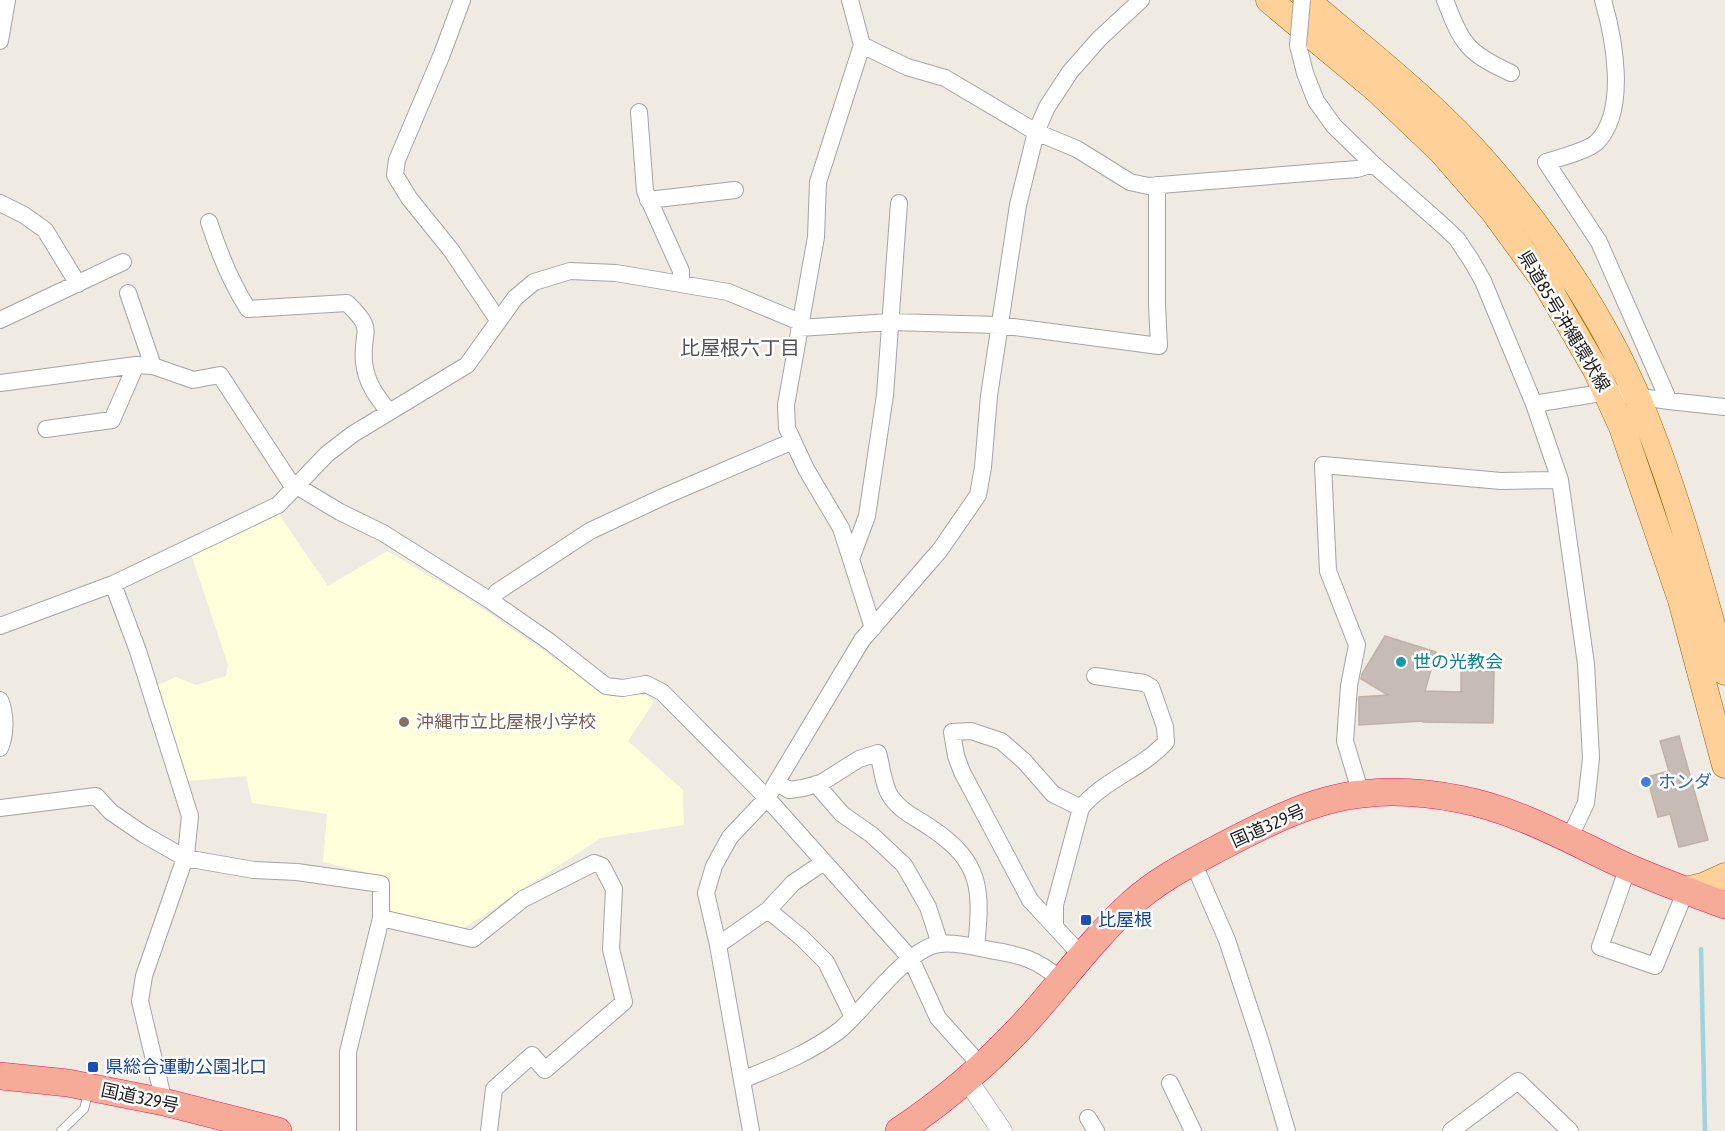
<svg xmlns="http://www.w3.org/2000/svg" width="1725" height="1131" font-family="'Asap Condensed','Noto Sans JP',sans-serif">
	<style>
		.education { fill: #fffedb }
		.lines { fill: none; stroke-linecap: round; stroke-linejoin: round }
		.stream { stroke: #9fd3e0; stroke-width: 4.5 }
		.building { fill: #c7bcb5; stroke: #c2b0a3; stroke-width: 1.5 }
		.service-casing { stroke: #a4a4a4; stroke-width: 10 }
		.minor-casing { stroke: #a4a4a4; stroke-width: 18 }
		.tertiary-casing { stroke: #a4a4a4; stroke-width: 21 }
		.primary-casing { stroke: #966100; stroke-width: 27 }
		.trunk-casing { stroke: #e51762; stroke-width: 28 }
		.service { stroke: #fff; stroke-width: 8 }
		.minor { stroke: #fff; stroke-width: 16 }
		.tertiary { stroke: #fff; stroke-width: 20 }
		.primary { stroke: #ffd097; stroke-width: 26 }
		.trunk { stroke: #f6aa98; stroke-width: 27 }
		.minor-bridge-casing { stroke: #a4a4a4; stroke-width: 18; stroke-linecap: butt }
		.minor-bridge { stroke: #fff; stroke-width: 16 }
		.culture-dot { fill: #0f9aa8; stroke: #fff; stroke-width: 2 }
		.education-dot { fill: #8d6e63; stroke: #fff; stroke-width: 2 }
		.shop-dot { fill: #3f7fe0; stroke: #fff; stroke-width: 2 }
		.transit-dot { fill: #1a4fb4; stroke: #fff; stroke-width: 2 }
		.labels { text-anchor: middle; stroke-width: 5; stroke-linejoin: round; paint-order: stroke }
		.street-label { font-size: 18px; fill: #1d1d1d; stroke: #fff }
		.culture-label { font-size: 18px; fill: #0d838f; stroke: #fff; text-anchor: start }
		.education-label { font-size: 18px; fill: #785e54; stroke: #fff; text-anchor: start }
		.shop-label { font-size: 18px; fill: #366cbe; stroke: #fff; text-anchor: start }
		.transit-label { font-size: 18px; fill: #164399; stroke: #fff; text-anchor: start }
		.neighbourhood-label { font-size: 20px; fill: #505050; stroke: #fff }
	</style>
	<rect width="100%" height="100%" fill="#efeae2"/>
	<path class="education" d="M278 513 328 586 387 551 467 598 609 696 647 695 654 702 628 741 683 790 684 825 601 838 464 928 391 913 390 878 323 862 327 814 252 803 246 776 188 781 156 686 176 677 196 685 226 676 228 665 191 554Z"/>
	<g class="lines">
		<path class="stream" d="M1701 949 1705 1131"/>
	</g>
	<path class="building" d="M1385 636 1436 652 1425 691 1461 692V670L1494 671 1493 723 1423 722V721L1359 725V697L1388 695 1361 679 1362 674Z
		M1679 736 1708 840 1679 847 1670 814 1658 817 1647 777 1669 771 1660 741Z"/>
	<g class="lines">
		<defs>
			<path id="service" d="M61 1131 84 1109 89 1090"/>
			<path id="minor" d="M462 0 442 54 397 160 395 175 409 198 451 250 498 320
				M850 0 862 45 818 182 816 237 786 405 787 428 806 469 841 528 873 628
				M1445 0C1462 44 1467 53 1511 73
				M1603 0C1614 38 1628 110 1597 142 1587 151 1559 158 1546 162L1599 242 1669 401
				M0 41 7 0
				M862 45 907 67 945 78 1036 132 1077 149 1130 182 1148 186 1357 169 1373 164
				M1298 45 1305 73 1316 101 1334 126 1373 164 1440 223 1457 239 1471 260 1483 281 1534 404 1560 480 1586 664 1591 758 1586 803 1569 839
				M639 112 645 191 681 271V284
				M648 200 735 190
				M0 203 24 215 45 230 78 284
				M209 222C219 253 230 281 248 309L347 303C377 332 361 328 364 362 366 383 377 397 389 412
				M128 293 153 366
				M0 320 123 262
				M799 328 890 322 999 325 1159 346 1157 305V185
				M0 383 136 365 153 366 193 380 220 375 290 482 340 512 383 533 491 601 550 642 606 686 623 688 646 684 662 692 767 798 911 959 938 1018 982 1067
				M1534 404 1607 392 1669 401 1725 407
				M46 429 112 420 136 365
				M851 559 867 516 885 395 899 203
				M113 584 138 651 190 816 186 855 144 976 140 1001 164 1102
				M491 601 497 592 590 531 665 496 793 441
				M0 626 113 584 278 505 327 454 353 434 467 365 515 298 534 282 570 271 616 273 728 292 800 322
				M0 700C6 714 6 734 0 748
				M777 783 789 790 803 788 821 783 859 759 878 753C882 766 883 786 891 797 901 812 917 818 931 828 982 862 982 890 976 947
				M816 784 842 814 872 835 904 865 928 907 940 944
				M1361 794 1345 741 1349 686 1357 645 1328 571 1323 465 1501 481 1560 480
				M0 808 96 796 111 812 143 834 185 858 254 870 297 872 381 884V918L348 1052V1131
				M1081 808 1053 794 1024 761 1001 741 971 731 952 732 956 756 962 772 1030 900 1081 955
				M1193 862 1227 940 1260 1040 1287 1131
				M1628 867 1600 947 1655 966 1686 890
				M768 910 802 938 826 962 853 1017
				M381 918 473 939 523 899 594 863 602 866 614 889 611 949 624 1002 545 1070 532 1055 494 1089 489 1131
				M1055 927V905L1081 808C1103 780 1142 769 1166 742L1165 727 1151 687 1144 683 1095 676
				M718 945 768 910 793 883 824 862
				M742 1080C776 1066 810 1053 840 1030 865 1009 908 947 940 944 955 942 975 947 990 950 1021 955 1037 959 1061 980
				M1170 1083 1193 1131
				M1088 1118 1096 1131
				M751 1131 718 945 706 893 714 866 730 837 767 798 862 640 940 550 978 495 983 467 989 396 1018 205 1036 132 1047 107 1070 72 1099 39 1141 0
				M1451 1131 1518 1081 1570 1131"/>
			<path id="tertiary" d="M968 1081 1002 1131"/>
			<path id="primary" d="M1269 0 1377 90 1441 151 1494 212 1545 282 1596 370 1622 427 1681 600 1725 765
				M1306 0C1369 53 1436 105 1490 168 1553 241 1612 330 1647 421 1679 502 1702 588 1725 672
				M1686 890 1703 886 1725 876"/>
			<path id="trunk" d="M0 1076 68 1083 164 1102 278 1131
				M899 1131C950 1097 993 1059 1034 1013 1066 976 1095 937 1131 904 1156 881 1187 865 1217 849 1261 826 1311 799 1362 794 1393 790 1428 793 1459 799 1518 810 1571 841 1625 866 1657 880 1692 893 1725 905"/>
		</defs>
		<use href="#service" class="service-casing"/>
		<use href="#minor" class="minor-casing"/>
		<use href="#tertiary" class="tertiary-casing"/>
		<use href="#primary" class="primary-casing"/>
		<use href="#trunk" class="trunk-casing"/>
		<use href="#service" class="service"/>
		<use href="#minor" class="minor"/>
		<use href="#tertiary" class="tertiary"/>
		<use href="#primary" class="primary"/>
		<use href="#trunk" class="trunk"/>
		<defs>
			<path id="minor-bridge" d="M1298 45 1302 0"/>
		</defs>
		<use href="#minor-bridge" class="minor-bridge-casing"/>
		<use href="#minor-bridge" class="minor-bridge"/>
	</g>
	<circle class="culture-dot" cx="1401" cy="662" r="6"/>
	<circle class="education-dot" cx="404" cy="722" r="6"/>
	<circle class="shop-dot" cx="1646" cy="782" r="6"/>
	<g class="transit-dot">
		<rect x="1080" y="914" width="12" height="12" rx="3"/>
		<rect x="87" y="1061" width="12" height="12" rx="3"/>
	</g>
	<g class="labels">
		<g class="street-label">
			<text transform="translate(1564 321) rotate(59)" y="6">県道85号沖縄環状線</text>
			<text transform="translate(1268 826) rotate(-24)" y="6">国道329号</text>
			<text transform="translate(140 1098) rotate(12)" y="6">国道329号</text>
		</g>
		<g class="culture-label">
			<text x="1413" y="668">世の光教会</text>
		</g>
		<g class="education-label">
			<text x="416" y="728">沖縄市立比屋根小学校</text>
		</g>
		<g class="shop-label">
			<text x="1658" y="788">ホンダ</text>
		</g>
		<g class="transit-label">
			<text x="1098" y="926">比屋根</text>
			<text x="105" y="1073">県総合運動公園北口</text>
		</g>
		<g class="neighbourhood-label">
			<text x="740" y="355">比屋根六丁目</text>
		</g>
	</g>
</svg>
